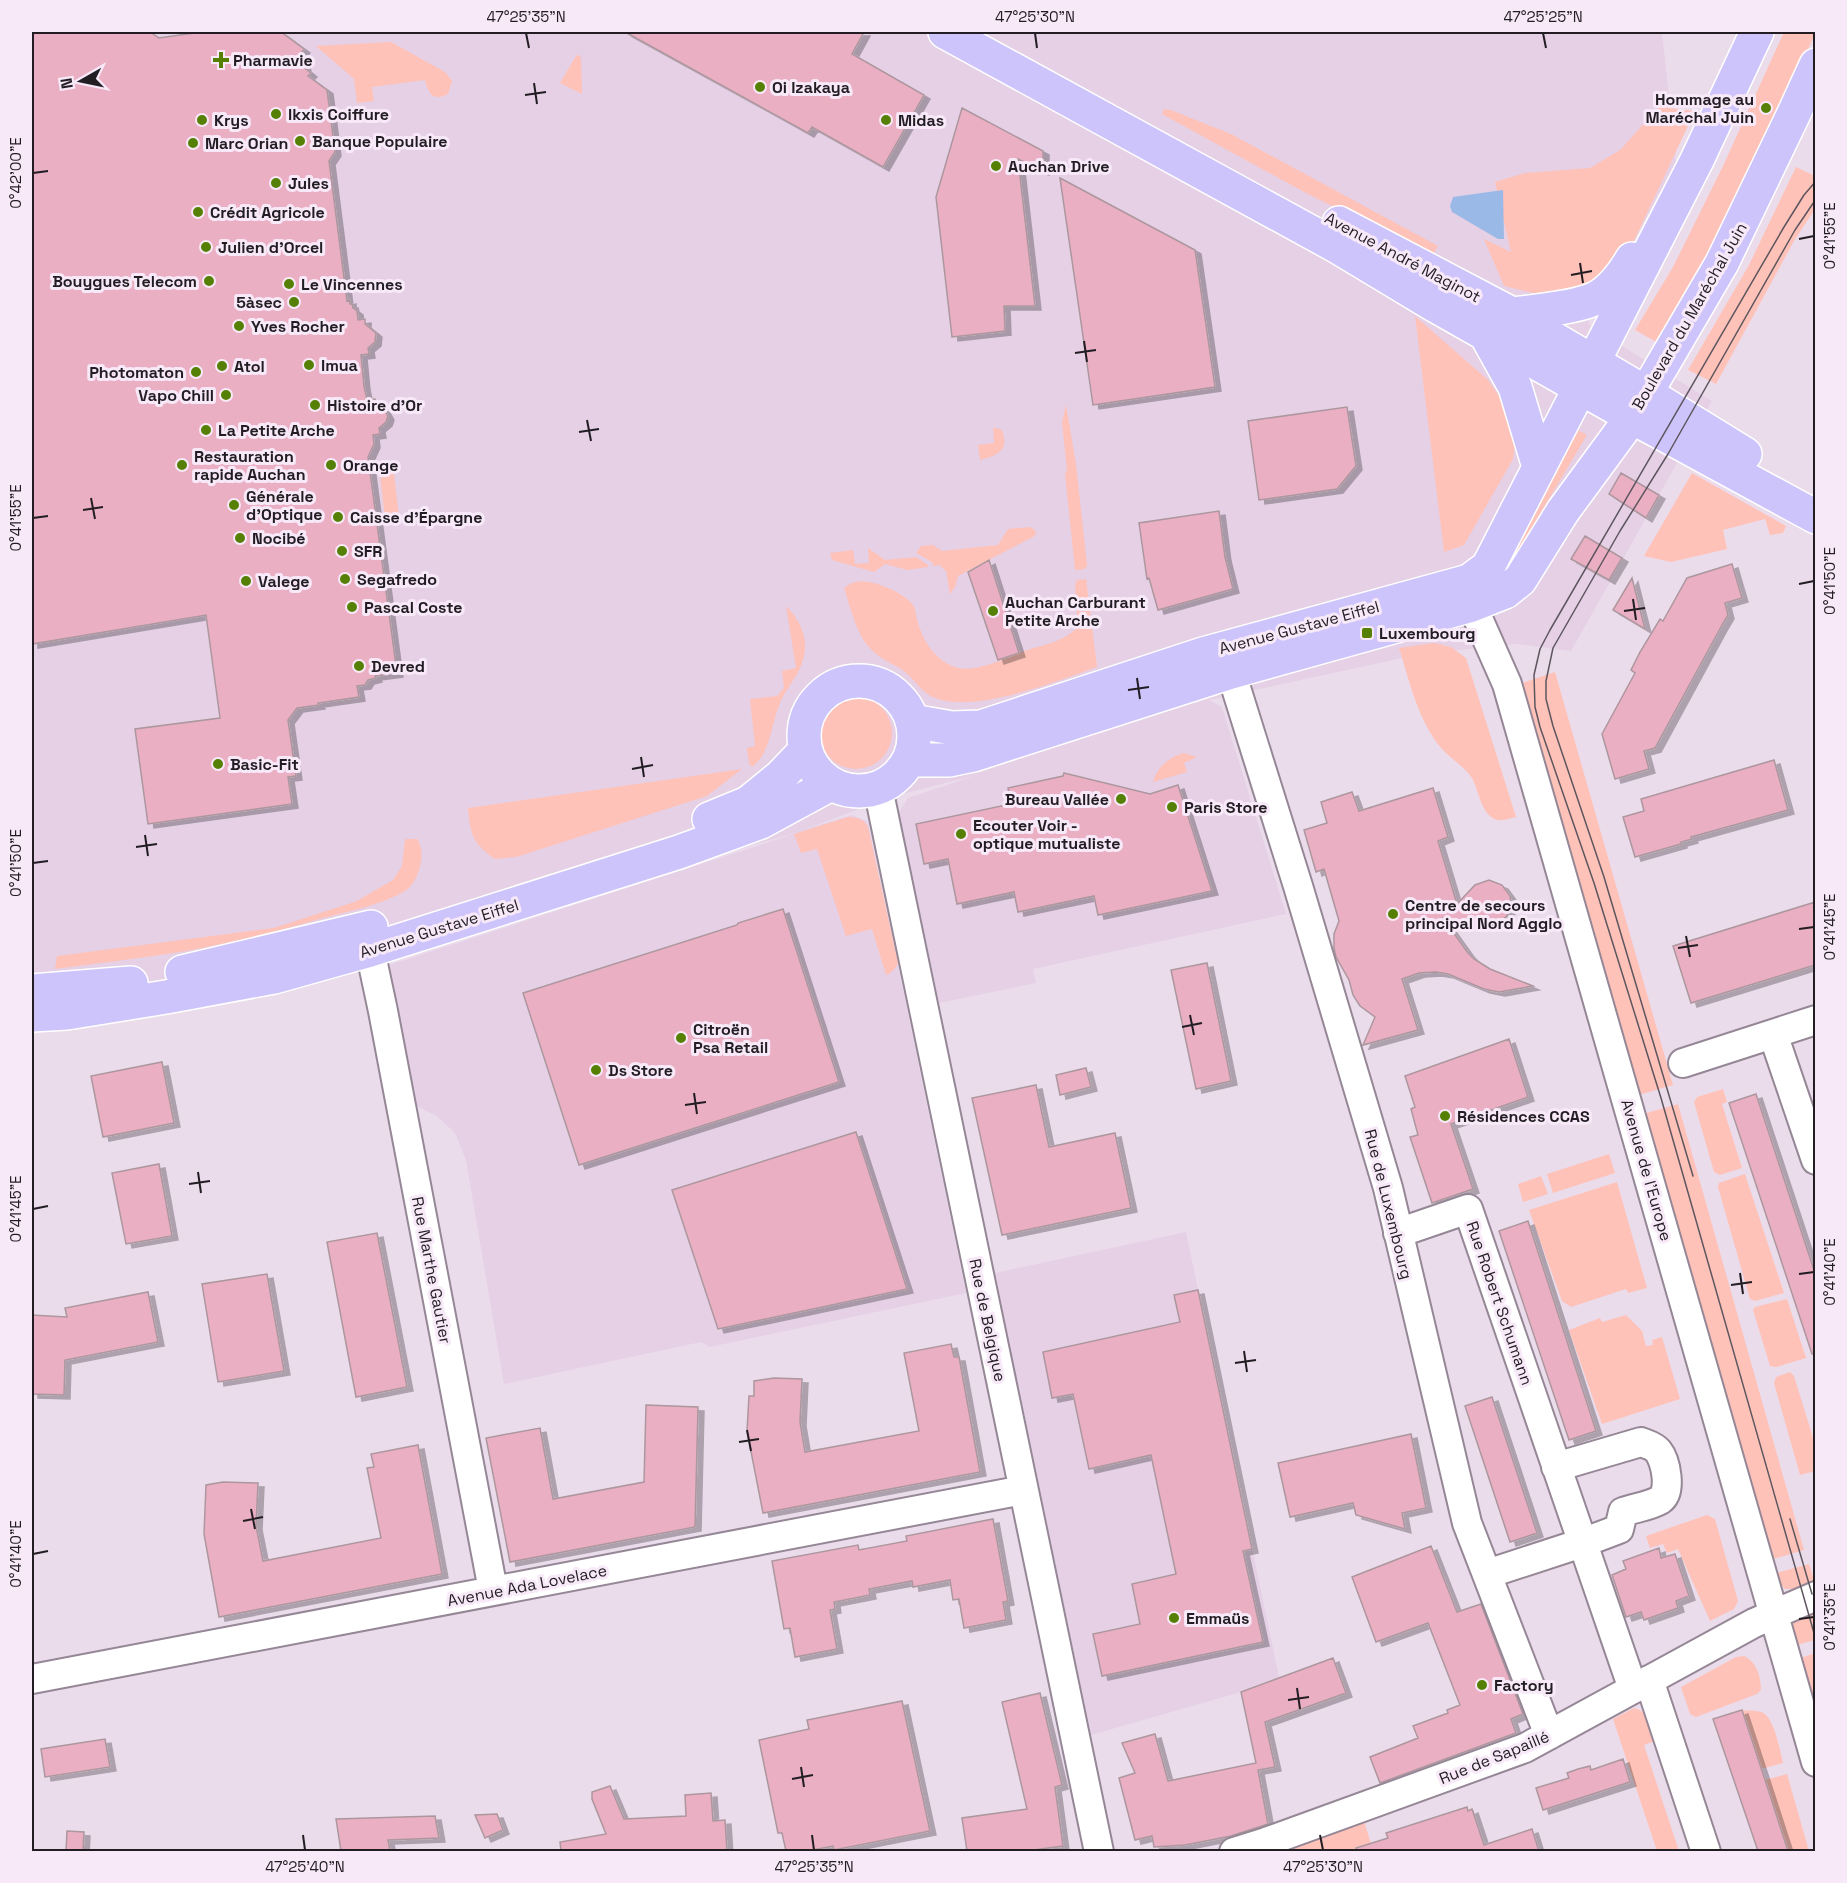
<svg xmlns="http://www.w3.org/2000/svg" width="1847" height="1883" font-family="'Space Grotesk',sans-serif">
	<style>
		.built { fill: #e5d0e6 }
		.green { fill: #fec2b8 }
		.water { fill: #9ab9e7 }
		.building { fill: #eaafc3; stroke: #ad979e; stroke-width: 1.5; filter: url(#shadow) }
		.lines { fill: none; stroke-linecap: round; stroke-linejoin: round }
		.minor-casing { stroke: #958796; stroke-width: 32 }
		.major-casing { stroke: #fff; stroke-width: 36 }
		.minor { stroke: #fff; stroke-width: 28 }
		.major { stroke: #cdc4fb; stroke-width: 33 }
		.tram { stroke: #5e565f; stroke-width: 1.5 }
		.ticks { fill: none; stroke: #221d23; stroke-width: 2 }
		.poi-dot { fill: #568003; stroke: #f8e9f9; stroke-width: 2 }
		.labels { text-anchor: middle; stroke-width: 6; stroke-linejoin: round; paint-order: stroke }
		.poi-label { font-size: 16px; font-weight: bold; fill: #221d23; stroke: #f8e9f9; text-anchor: start }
		.street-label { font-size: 16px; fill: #221d23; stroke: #f8e9f9 }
		.neatline { fill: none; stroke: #221d23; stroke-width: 2 }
		.ticks-label { font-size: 15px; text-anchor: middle; fill: #221d23 }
	</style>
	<defs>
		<filter id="shadow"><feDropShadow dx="6" dy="4" stdDeviation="0" flood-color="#0004"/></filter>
	</defs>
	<rect width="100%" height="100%" fill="#ebdcec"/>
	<path class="built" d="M32 32H1662L1676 162 1628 251 1577 295 1591 327 1712 401 1571 651 1516 644 1421 654 1209 700 1222 707 1286 914 1033 969 1036 983 939 1003 899 812 908 798 977 775 894 796 803 830 852 815 868 822 966 1293 710 1347 701 1342 504 1384 466 1160 455 1133 437 1116 416 1106 383 967 803 831 120 1018 32 1027Z
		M1186 1232 1279 1677 1241 1692 1091 1735 995 1273Z"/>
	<path class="green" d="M1784 32H1815V34L1781 108 1736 213 1660 344 1635 330 1673 267 1723 166Z
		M391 42 445 72 452 81 448 94C433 102 428 93 425 80L372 87 374 101 357 103 354 79 316 46Z
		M579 55 581 58 582 94 560 83 576 56Z
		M1659 107 1695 111 1626 258 1599 281 1565 292 1541 295 1504 286 1484 239 1511 252 1495 182 1525 173 1590 168 1620 150Z
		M1164 109 1171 110 1231 134 1438 246 1432 256 1304 192 1162 114Z
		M1796 167 1815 176V209L1794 241 1716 384 1688 370 1749 265Z
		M1415 316 1488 380 1499 396 1515 445 1513 459 1464 545 1444 552Z
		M1066 405 1076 464 1087 565 1085 569 1075 570 1065 473 1067 471 1062 422Z
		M993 428 1001 429C1011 449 997 456 980 460L978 445 994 443Z
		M1574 428 1587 435 1515 556 1511 557Z
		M387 467 394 474 399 518 393 525 385 519 380 474Z
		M1692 473 1786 526 1783 533 1770 535 1765 519 1723 530 1727 549 1671 562 1644 556Z
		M1030 527 1035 530 1036 534 1033 537 958 576 955 587 950 594 946 571 939 565 933 566 932 562 916 553 921 546 933 545 942 551 998 545 1008 529Z
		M868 548 885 560 916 557 928 565V567L908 570 885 564 874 572 832 560 830 553 853 550 855 564 869 563Z
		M1086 579 1097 667C1057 681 973 715 933 697 921 692 916 681 906 673 898 665 887 663 879 656 857 641 852 612 844 588 847 586 852 582 856 582 870 578 905 593 913 605 916 610 916 617 918 623 924 643 937 663 959 668 977 672 1008 657 1025 651 1042 645 1067 641 1078 626L1075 584 1077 580Z
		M786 606C796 616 804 629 805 643 806 670 789 682 780 703 771 724 771 753 752 767L749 763 747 748 755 746 750 699 777 696 784 688 782 671 796 668Z
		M1434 643 1451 647 1466 658 1516 817C1511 818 1503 821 1498 820 1481 817 1479 790 1472 778 1465 767 1451 759 1442 749 1418 721 1410 683 1399 648Z
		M1555 672 1673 1085 1639 1095 1519 684Z
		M820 733a36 36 0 1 1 72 0a36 36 0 1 1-72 0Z
		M1184 753 1197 757 1184 763 1187 772 1153 782C1157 767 1169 757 1184 753Z
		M742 769 707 796 516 857 495 859C473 844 470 834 468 808Z
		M848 817C857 817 864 819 868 827L898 963C895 969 892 973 886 975L872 929 846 936 817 849 801 853 794 834Z
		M405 839H417C427 851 419 883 405 891 381 905 350 911 323 918 278 931 232 943 186 951 142 958 98 963 55 969L57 956 274 928 357 901 393 880 402 866Z
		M1723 1089 1727 1102 1722 1104 1742 1168 1720 1175 1714 1172 1694 1102 1697 1097Z
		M1678 1104 1804 1550 1770 1560 1643 1114Z
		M1609 1154 1615 1173 1553 1193 1547 1174Z
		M1745 1174 1784 1293 1755 1301 1750 1299 1718 1187 1719 1183Z
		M1541 1176 1548 1194 1523 1202 1518 1184Z
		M1617 1182 1647 1288 1628 1293 1626 1289 1571 1307 1562 1301 1529 1210Z
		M1787 1299 1806 1358 1776 1367 1770 1366 1753 1310 1755 1307Z
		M1626 1315 1642 1331 1646 1346 1653 1345 1652 1340 1662 1337 1680 1399 1602 1424 1569 1330 1600 1318 1602 1322Z
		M1790 1372 1794 1376 1815 1444V1471L1800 1475 1774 1383 1776 1377Z
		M1707 1515 1715 1519 1738 1601 1734 1609 1710 1621 1678 1549 1667 1553 1663 1544 1650 1548 1646 1536Z
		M1809 1564 1815 1583 1796 1589H1785L1772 1574Z
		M1815 1608V1640L1793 1646 1790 1627 1792 1621Z
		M1815 1653V1721L1798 1659Z
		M1744 1656C1757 1662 1761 1677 1761 1690L1757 1694 1696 1717 1690 1714 1681 1687 1736 1657Z
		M1634 1708C1649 1711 1650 1728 1655 1741L1644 1745 1679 1851H1657L1613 1719Z
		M1742 1710C1748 1711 1755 1710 1761 1712 1774 1715 1780 1751 1783 1763L1761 1769Z
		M1787 1774 1809 1851H1788L1765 1780Z
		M1364 1821 1373 1851 1278 1852Z"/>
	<path class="water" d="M1503 190 1504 239H1498L1452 212 1450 206 1453 197Z"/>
	<path class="building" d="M32 32H150L159 38 201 32H281L304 49 298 58 304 63 305 68 311 73 308 76 327 90 335 152 329 161 347 301 350 300V304H352L353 308 357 311 358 320 365 319V324L376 333 375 342 368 348 369 354 361 355 364 386 367 400 375 399 376 404 384 409 388 416 386 422 379 428 380 434 373 435 374 444 368 457 397 673 375 676 376 678 368 680 365 685 357 686 359 697 318 703 319 705 297 708 288 720 296 776 288 777 292 804 148 824 135 729 220 718 206 615 32 644Z
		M625 32H864L852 54 924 95 883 167 812 127 808 133Z
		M962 108 1043 151V171L1018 159 1035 306H1004L1005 331 952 337 936 197Z
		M1060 178 1195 250 1215 387 1093 405Z
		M1347 407 1356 466 1337 489 1259 500 1248 421Z
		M1621 473 1659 495 1646 518 1609 494Z
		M1219 511 1225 557 1233 589 1158 610 1149 578 1147 579 1139 523Z
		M1585 536 1622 558 1609 580 1571 559Z
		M989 560 1019 653 998 660 968 572Z
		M1732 564 1742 598 1725 603 1728 615 1722 625 1655 748 1644 751 1649 769 1615 779 1602 734 1635 673 1631 670 1640 652 1660 619 1663 621 1687 578Z
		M1632 578 1645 629 1613 610Z
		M1774 760 1788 810 1691 837 1692 839 1681 842V844L1635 857 1623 817 1644 811 1641 799Z
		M1064 773 1150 794 1178 785 1212 891 1098 915 1094 896 1018 912 1014 892 957 904 948 859 924 864 916 824 1011 804 1008 788 1063 776Z
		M1433 788 1448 837 1438 841 1457 904 1475 885 1489 880 1502 885 1510 896 1511 903 1507 916 1496 925 1489 926 1443 918 1468 953 1474 959 1490 969 1533 986 1499 992 1484 989 1448 974 1436 972 1419 973 1402 979 1418 1030 1363 1045 1375 1017 1360 1006 1353 995 1349 980 1336 957 1334 948V934L1339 921 1324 869 1316 872 1304 830 1327 823 1321 802 1352 792 1359 811Z
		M1815 902V965L1691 1003 1673 946Z
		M783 909 839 1082 579 1165 523 993 737 925 738 923Z
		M1207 963 1231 1081 1196 1089 1171 970Z
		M1509 1039 1528 1097 1451 1124 1473 1189 1432 1203 1410 1137 1418 1135 1411 1109 1415 1107 1405 1076Z
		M162 1062 174 1123 103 1137 91 1076Z
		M1086 1068 1091 1087 1060 1095 1056 1075Z
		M1036 1085 1049 1147 1115 1133 1131 1208 1002 1235 972 1098Z
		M1756 1094 1815 1273V1354H1812L1729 1103Z
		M856 1132 907 1289 718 1329 672 1190Z
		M159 1164 172 1236 126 1244 112 1173Z
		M1528 1221 1596 1431 1569 1440 1499 1231Z
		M377 1233 407 1387 356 1397 327 1242Z
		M267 1274 284 1371 218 1382 202 1284Z
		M1198 1290 1252 1549 1243 1551 1263 1642 1102 1676 1093 1634 1140 1624 1132 1584 1176 1574 1151 1455 1089 1469 1073 1394 1052 1398 1043 1352 1180 1322 1174 1295Z
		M148 1292 158 1342 65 1360 64 1395 32 1394V1315L67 1317 65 1308Z
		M951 1344 954 1357H959L980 1472 763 1513 747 1431 749 1396H754V1381L774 1378 802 1379 800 1422 805 1452 919 1431 904 1353Z
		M1492 1397 1537 1533 1510 1542 1465 1406Z
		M646 1405 698 1407 695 1527 510 1562 486 1438 540 1428 553 1499 644 1482Z
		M1411 1434 1426 1508 1402 1513 1405 1529 1356 1515 1353 1503 1290 1517 1278 1463Z
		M418 1445 442 1574 219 1617 204 1534 206 1485 223 1482 258 1483 256 1526 263 1561 381 1538 367 1468 374 1467 371 1454Z
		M993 1519 1008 1601 1003 1602 1006 1620 964 1628 959 1599 953 1600 950 1580 913 1587 912 1581 869 1589 870 1595 834 1602 835 1609 830 1610 837 1649 795 1657 790 1628 784 1629 772 1561 858 1545 859 1550 907 1541 906 1536Z
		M1431 1546 1457 1612 1481 1604 1523 1714 1511 1719 1516 1733 1380 1783 1370 1757 1418 1738 1413 1726 1448 1713 1447 1710 1460 1705 1428 1623 1376 1642 1352 1577Z
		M1659 1548 1661 1558 1675 1554 1689 1596 1676 1601 1678 1608 1644 1620 1641 1612 1626 1617 1612 1575 1626 1569 1623 1561Z
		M1333 1658 1346 1693 1265 1722 1275 1767 1258 1770 1268 1824 1231 1836 1185 1845 1154 1847 1152 1836 1135 1840 1119 1778 1135 1773 1122 1743 1155 1734 1168 1781 1256 1763 1241 1692Z
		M1040 1693 1062 1785 1055 1787 1063 1846 1026 1851H967L962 1818 1027 1809 1002 1702Z
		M902 1701 930 1831 834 1850 833 1846 807 1851H786L782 1833H778L759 1740 809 1729 807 1720Z
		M1742 1710 1765 1780 1788 1851H1758L1713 1719Z
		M105 1739 110 1767 45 1777 41 1749Z
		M1623 1759 1630 1782 1543 1810 1536 1788 1569 1778 1567 1773 1578 1769 1590 1766 1591 1770Z
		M610 1786 624 1819 686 1816 685 1795 711 1793 713 1821 725 1820 727 1851H561L560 1842 606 1834 592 1799V1792Z
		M1467 1807 1468 1811 1472 1809 1484 1845 1532 1829 1539 1851H1357L1356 1848 1388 1838 1386 1833Z
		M497 1814 503 1830 485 1838 475 1815Z
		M435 1816 439 1838 388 1840 390 1851H341L336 1819Z
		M67 1831 84 1832 83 1851H66Z"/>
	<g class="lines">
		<defs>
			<path id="minor" d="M1470 583 1472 605 1507 684 1816 1762
				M1231 672 1298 886 1388 1188 1467 1523 1549 1735
				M878 788 1099 1852
				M370 950 383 1011 493 1590
				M1773 1034 1816 1160
				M1683 1063 1816 1020
				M1398 1233 1468 1209 1633 1689
				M1487 1574 1582 1543 1619 1529 1623 1512C1634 1508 1650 1506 1660 1500 1672 1492 1666 1461 1658 1451 1654 1446 1646 1444 1641 1442L1556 1467
				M32 1679 1023 1490
				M1649 1680 1706 1852
				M1234 1852 1266 1842 1525 1748 1754 1623 1816 1596"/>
			<path id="major" d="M945 32 1338 247 1436 306 1632 417 1816 517
				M1339 223 1512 314 1646 393 1745 454
				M1512 314C1535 311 1574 308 1594 299 1610 292 1624 273 1632 259
				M1485 333 1515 387 1539 467
				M804 736a55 55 0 1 1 110 0a55 55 0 1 1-110 0Z
				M912 721 952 728 981 727 1203 654 1469 581 1488 567 1697 160 1757 32
				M909 760H949L973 755 1231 672 1472 605 1505 592 1520 580 1563 511 1632 417 1722 263 1796 109 1816 65
				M709 819 748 803 780 777 805 751
				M182 972 371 927
				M32 991 131 983
				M32 1015 67 1013 166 997 274 977 370 950 679 852 761 822 831 784"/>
		</defs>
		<use href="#minor" class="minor-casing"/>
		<use href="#major" class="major-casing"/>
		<use href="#minor" class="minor"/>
		<use href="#major" class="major"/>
		<path class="tram" d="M1816 181 1804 195 1784 227 1550 630 1540 649 1534 675 1535 707 1540 727 1594 883 1661 1098 1816 1640
			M1693 1176 1604 877 1553 726 1546 699V681L1553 648 1620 531 1668 454 1795 230 1816 199
			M1790 1519 1812 1594"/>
	</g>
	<path class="ticks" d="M526 33 529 48M1035 33 1037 48M1543 33 1546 48M534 83 537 104M525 95 546 92M33 173 48 171M1799 239 1814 236M1580 263 1583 283M1571 275 1592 271M1084 341 1087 362M1075 353 1096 350M587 420 591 441M579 432 599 429M91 498 95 519M83 510 103 507M33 518 48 516M1799 584 1814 581M1633 599 1636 620M1624 611 1645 608M1137 678 1140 699M1128 690 1149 687M641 757 644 777M632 769 653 765M145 835 148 856M136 847 157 844M33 863 48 861M1799 929 1814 927M1686 936 1690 957M1678 948 1698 945M1190 1015 1194 1035M1182 1027 1202 1023M694 1093 697 1114M685 1105 706 1102M198 1172 201 1193M189 1184 210 1181M33 1209 48 1206M1740 1273 1743 1294M1799 1274 1814 1272M1731 1285 1752 1282M1244 1351 1247 1372M1235 1363 1256 1360M747 1430 751 1451M739 1442 759 1439M251 1509 255 1529M243 1521 263 1517M33 1554 48 1551M1799 1619 1814 1617M1297 1688 1300 1709M1288 1700 1309 1697M801 1767 804 1787M792 1779 813 1775M303 1835 305 1850M812 1835 814 1850M1320 1835 1323 1850"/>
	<g class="poi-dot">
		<path d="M218 51h6v6h6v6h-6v6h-6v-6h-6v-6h6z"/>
		<circle cx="760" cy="87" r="6"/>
		<circle cx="1766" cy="108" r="6"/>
		<circle cx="276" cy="114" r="6"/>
		<circle cx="202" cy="120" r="6"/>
		<circle cx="886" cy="120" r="6"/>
		<circle cx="300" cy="141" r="6"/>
		<circle cx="193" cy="143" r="6"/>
		<circle cx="996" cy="166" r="6"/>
		<circle cx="276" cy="183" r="6"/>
		<circle cx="198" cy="212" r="6"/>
		<circle cx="206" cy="247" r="6"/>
		<circle cx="209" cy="281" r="6"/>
		<circle cx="289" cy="284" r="6"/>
		<circle cx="294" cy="302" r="6"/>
		<circle cx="239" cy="326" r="6"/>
		<circle cx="309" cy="365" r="6"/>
		<circle cx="222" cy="366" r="6"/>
		<circle cx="196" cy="372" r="6"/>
		<circle cx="226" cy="395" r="6"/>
		<circle cx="315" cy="405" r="6"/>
		<circle cx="206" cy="430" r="6"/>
		<circle cx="182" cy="465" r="6"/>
		<circle cx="331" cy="465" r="6"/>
		<circle cx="234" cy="505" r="6"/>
		<circle cx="338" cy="517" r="6"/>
		<circle cx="240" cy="538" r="6"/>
		<circle cx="342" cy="551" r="6"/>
		<circle cx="345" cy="579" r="6"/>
		<circle cx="246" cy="581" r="6"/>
		<circle cx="352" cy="607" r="6"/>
		<circle cx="993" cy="611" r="6"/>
		<rect x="1361" y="627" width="12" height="12" rx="3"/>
		<circle cx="359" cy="666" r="6"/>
		<circle cx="218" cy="764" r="6"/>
		<circle cx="1121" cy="799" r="6"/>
		<circle cx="1172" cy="807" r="6"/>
		<circle cx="961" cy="834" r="6"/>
		<circle cx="1393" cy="914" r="6"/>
		<circle cx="681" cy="1038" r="6"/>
		<circle cx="596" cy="1070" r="6"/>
		<circle cx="1445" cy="1116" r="6"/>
		<circle cx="1174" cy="1618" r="6"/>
		<circle cx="1482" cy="1685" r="6"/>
	</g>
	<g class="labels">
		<g class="poi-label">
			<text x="233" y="66">Pharmavie</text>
			<text x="772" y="93">Oi Izakaya</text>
			<text x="1754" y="105" text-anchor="end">Hommage au<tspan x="1754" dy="18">Maréchal Juin</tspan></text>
			<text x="288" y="120">Ikxis Coiffure</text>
			<text x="214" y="126">Krys</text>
			<text x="898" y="126">Midas</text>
			<text x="312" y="147">Banque Populaire</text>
			<text x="205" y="149">Marc Orian</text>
			<text x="1008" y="172">Auchan Drive</text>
			<text x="288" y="189">Jules</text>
			<text x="210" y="218">Crédit Agricole</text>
			<text x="218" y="253">Julien d'Orcel</text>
			<text x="197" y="287" text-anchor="end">Bouygues Telecom</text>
			<text x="301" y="290">Le Vincennes</text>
			<text x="282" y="308" text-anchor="end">5àsec</text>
			<text x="251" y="332">Yves Rocher</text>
			<text x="321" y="371">Imua</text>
			<text x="234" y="372">Atol</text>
			<text x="184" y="378" text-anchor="end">Photomaton</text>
			<text x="214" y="401" text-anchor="end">Vapo Chill</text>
			<text x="327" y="411">Histoire d'Or</text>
			<text x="218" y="436">La Petite Arche</text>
			<text x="194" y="462">Restauration<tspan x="194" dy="18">rapide Auchan</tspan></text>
			<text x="343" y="471">Orange</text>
			<text x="246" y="502">Générale<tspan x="246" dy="18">d'Optique</tspan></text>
			<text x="350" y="523">Caisse d'Épargne</text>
			<text x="252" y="544">Nocibé</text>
			<text x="354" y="557">SFR</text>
			<text x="357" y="585">Segafredo</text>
			<text x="258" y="587">Valege</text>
			<text x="1005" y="608">Auchan Carburant<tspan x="1005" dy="18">Petite Arche</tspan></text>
			<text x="364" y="613">Pascal Coste</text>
			<text x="1379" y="639">Luxembourg</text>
			<text x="371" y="672">Devred</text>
			<text x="230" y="770">Basic-Fit</text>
			<text x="1109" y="805" text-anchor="end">Bureau Vallée</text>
			<text x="1184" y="813">Paris Store</text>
			<text x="973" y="831">Ecouter Voir -<tspan x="973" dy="18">optique mutualiste</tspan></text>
			<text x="1405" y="911">Centre de secours<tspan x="1405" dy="18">principal Nord Agglo</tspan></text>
			<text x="693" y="1035">Citroën<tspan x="693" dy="18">Psa Retail</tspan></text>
			<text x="608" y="1076">Ds Store</text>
			<text x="1457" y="1122">Résidences CCAS</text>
			<text x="1186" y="1624">Emmaüs</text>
			<text x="1494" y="1691">Factory</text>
		</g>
		<g class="street-label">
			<text transform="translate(1403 257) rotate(28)" y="6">Avenue André Maginot</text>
			<text transform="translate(1689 316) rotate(-60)" y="6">Boulevard du Maréchal Juin</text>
			<text transform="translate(1299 627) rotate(-15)" y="6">Avenue Gustave Eiffel</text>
			<text transform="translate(439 928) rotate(-17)" y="6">Avenue Gustave Eiffel</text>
			<text transform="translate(1647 1170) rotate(74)" y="6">Avenue de l'Europe</text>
			<text transform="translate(1389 1204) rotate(76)" y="6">Rue de Luxembourg</text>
			<text transform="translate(432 1270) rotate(79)" y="6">Rue Marthe Gautier</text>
			<text transform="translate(1500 1303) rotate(71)" y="6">Rue Robert Schumann</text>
			<text transform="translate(988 1320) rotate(78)" y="6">Rue de Belgique</text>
			<text transform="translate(527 1585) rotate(-11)" y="6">Avenue Ada Lovelace</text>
			<text transform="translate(1494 1757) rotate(-22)" y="6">Rue de Sapaillé</text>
		</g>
	</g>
	<rect width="1847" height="1883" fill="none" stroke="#f8e9f9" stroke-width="66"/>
	<g transform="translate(81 81) rotate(261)" stroke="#f8e9f9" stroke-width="4.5" paint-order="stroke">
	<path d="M0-4.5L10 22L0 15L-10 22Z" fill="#221d23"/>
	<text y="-9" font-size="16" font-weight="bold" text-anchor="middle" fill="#221d23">N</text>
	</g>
	<rect x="33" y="33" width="1781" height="1817" class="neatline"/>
	<g class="ticks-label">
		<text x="526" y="22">47°25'35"N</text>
		<text x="1035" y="22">47°25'30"N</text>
		<text x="1543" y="22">47°25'25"N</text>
		<text transform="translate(16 173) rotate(-90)" y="5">0°42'00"E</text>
		<text transform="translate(1830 236) rotate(-90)" y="5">0°41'55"E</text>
		<text transform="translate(16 518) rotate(-90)" y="5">0°41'55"E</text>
		<text transform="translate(1830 581) rotate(-90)" y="5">0°41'50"E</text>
		<text transform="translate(16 863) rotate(-90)" y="5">0°41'50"E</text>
		<text transform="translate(1830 927) rotate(-90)" y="5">0°41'45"E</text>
		<text transform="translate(16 1209) rotate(-90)" y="5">0°41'45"E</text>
		<text transform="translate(1830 1272) rotate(-90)" y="5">0°41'40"E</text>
		<text transform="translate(16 1554) rotate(-90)" y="5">0°41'40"E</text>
		<text transform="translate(1830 1617) rotate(-90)" y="5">0°41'35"E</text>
		<text x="305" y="1872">47°25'40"N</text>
		<text x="814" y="1872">47°25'35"N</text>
		<text x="1323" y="1872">47°25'30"N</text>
	</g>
</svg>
